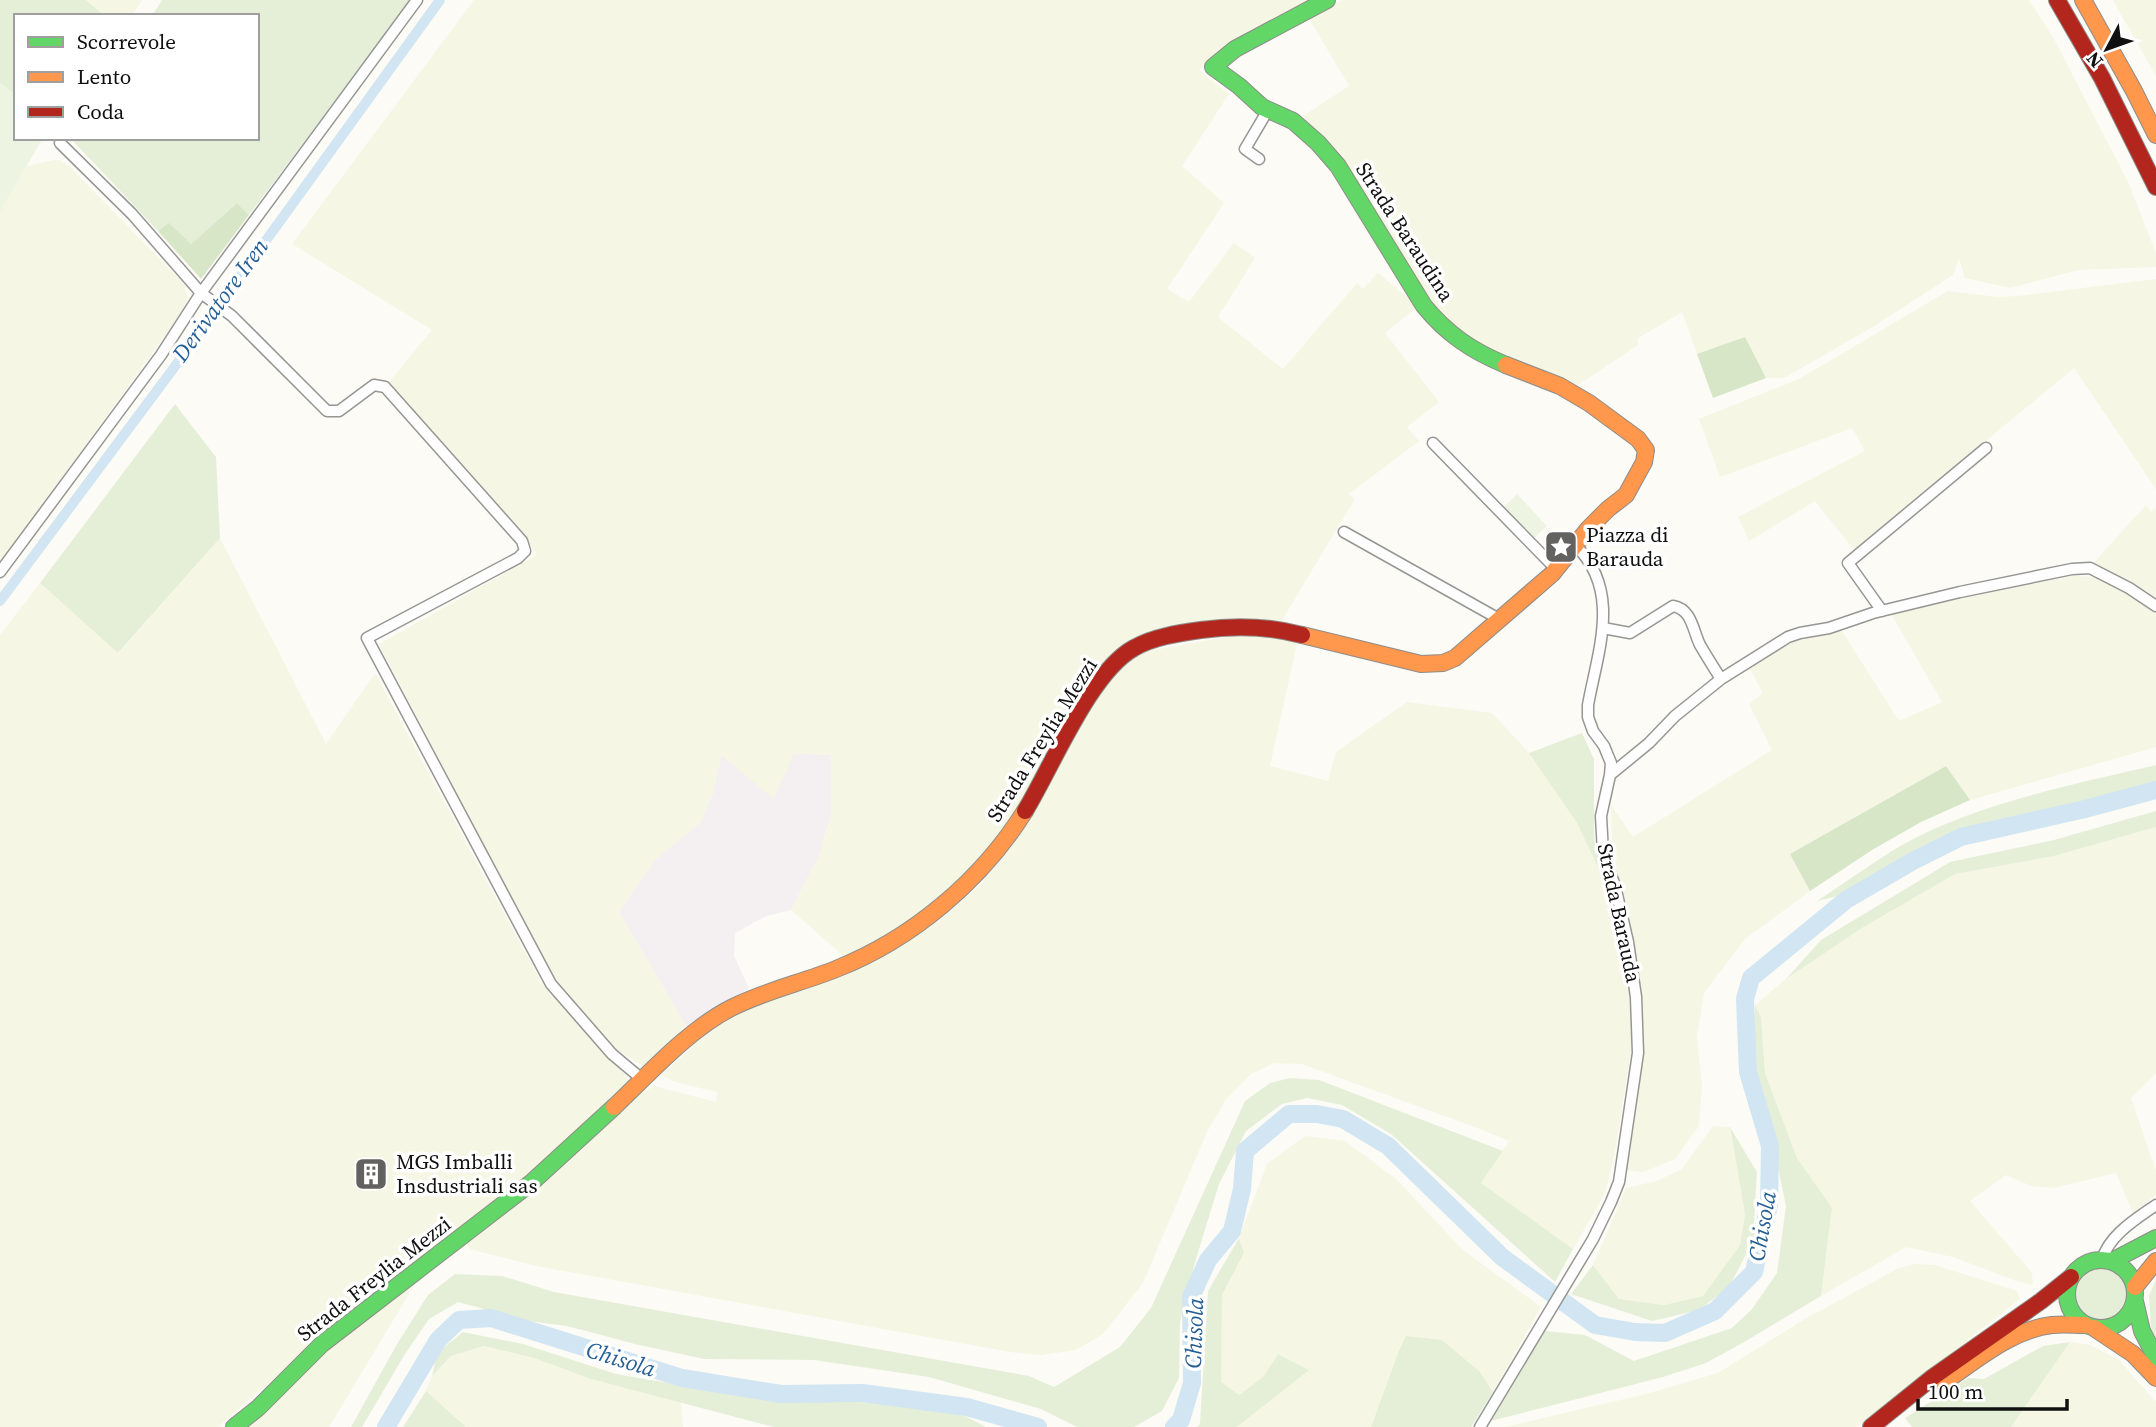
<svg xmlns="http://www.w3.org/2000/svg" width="2156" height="1427" font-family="'Source Serif 4',serif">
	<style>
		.industrial { fill: #f4eff1 }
		.farmland { fill: #f6f6e4 }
		.green { fill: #e5efd8 }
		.forest { fill: #d6e6c7 }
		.pitch { fill: #eef4e2 }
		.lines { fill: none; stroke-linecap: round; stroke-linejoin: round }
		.canal { stroke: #d1e5f2; stroke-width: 10 }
		.river { stroke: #d1e5f2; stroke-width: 18 }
		.street-casing { stroke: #969694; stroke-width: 13 }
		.fast-casing { stroke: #8d8c8a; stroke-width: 18 }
		.slow-casing { stroke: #8d8c8a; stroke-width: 18 }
		.jam-casing { stroke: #8d8c8a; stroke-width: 18 }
		.street { stroke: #fffefe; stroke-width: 10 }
		.fast { stroke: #63d668; stroke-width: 16 }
		.slow { stroke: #ff974d; stroke-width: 16 }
		.jam { stroke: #b3261e; stroke-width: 16 }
		.labels { text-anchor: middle; stroke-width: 7; stroke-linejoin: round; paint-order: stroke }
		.street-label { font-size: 21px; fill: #101010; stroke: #fff }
		.poi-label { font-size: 21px; fill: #101010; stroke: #fff; text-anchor: start }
		.water-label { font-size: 23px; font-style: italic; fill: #255f96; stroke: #fff }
	</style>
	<rect width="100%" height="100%" fill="#fcfbf6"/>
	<path class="industrial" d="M794 753 831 755V815L819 856 791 910 766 916 735 933 734 956 749 988 686 1026 619 912 655 860 701 822 713 793 721 755Z"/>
	<path class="farmland" d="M86 0H142L132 16H105Z
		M474 0H1314L1220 49 1199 70 1229 94 1182 166 1224 203 1167 289 1189 302 1234 243 1255 258 1218 317 1283 369 1357 283 1363 289 1378 273 1418 306 1385 333 1439 402 1407 427 1419 441 1349 494 1355 499 1279 625 1126 647 1018 815 979 866 884 941 846 958 791 910 819 856 831 816V755L794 753 774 799 721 755 713 793 701 822 655 860 619 912 686 1026 643 1066 607 1044 556 983 379 644 537 555 519 528 388 383 432 330 292 244Z
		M1344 0H2029L2053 37 2128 182 2156 253V267L2078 270 2010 288 1965 278 1959 258 1953 275 1871 328 1784 378H1766L1745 338 1697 354 1682 312 1638 338V345L1578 385 1510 361 1460 335 1427 299 1351 178 1303 116 1349 86 1307 15Z
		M2113 0H2156V76Z
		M54 160H60L70 167 184 284 188 298 180 315 0 562V212L27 166Z
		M2156 279V489L2074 368 1854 550 1815 501 1749 541 1738 517 1865 451 1852 428 1720 477 1699 419 1799 379 1948 291 1998 297 2018 296Z
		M2146 505 2151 512 2156 507V604L2090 567Z
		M220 538 326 744 375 673 542 984 632 1082 550 1160 468 1225 368 1297 218 1427H0V635L40 583 119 653Z
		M2072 576 2095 577 2121 590 2156 612V747L1970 800 1946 766 1791 854 1810 891 1745 939 1704 993 1697 1037 1702 1086 1699 1126 1675 1159 1643 1172 1627 1170 1628 1144 1644 1042 1642 990 1632 931 1620 886 1612 843 1611 805 1633 837 1772 750 1749 704 1763 693 1749 667 1771 653 1794 642 1842 631 1899 721 1942 702 1890 612Z
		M1237 635 1272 636 1297 644 1270 766 1328 781 1336 752 1407 702 1492 713 1529 753 1577 823 1602 876 1628 971 1633 1037 1615 1152 1605 1193 1573 1249 1480 1183 1509 1141 1480 1129 1302 1064 1274 1063 1251 1074 1226 1099 1207 1132 1143 1283 1103 1334 1076 1350 1041 1355 1010 1352 536 1266 470 1249 467 1244 516 1205 640 1094 654 1086 716 1102 717 1092 675 1082 661 1075 720 1022 748 1007 854 970 901 947 942 919 982 883 1023 827 1095 699 1113 675 1129 660 1148 651Z
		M2156 827V1073L2131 1098 2156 1171V1195L2133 1213 2116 1173 2053 1188 2031 1186 2006 1175 1970 1201 2032 1273 2033 1285 2016 1281 1953 1257 1906 1247 1821 1296 1832 1209 1797 1158 1765 1073 1761 1017 1755 1005 1786 979 1862 928 1955 874 2054 856Z
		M1713 1126 1730 1127 1745 1214 1740 1245 1703 1296 1664 1305 1619 1299 1593 1265 1626 1188 1657 1181 1682 1169Z
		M1305 1136 1345 1141 1396 1179 1463 1250 1541 1307 1493 1392 1480 1372 1398 1353 1371 1427H1237L1308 1370 1278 1354 1263 1377 1239 1395 1220 1382 1222 1295 1244 1253 1239 1238 1267 1164Z
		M1913 1264 1935 1265 2017 1291 2020 1299 1857 1427H1505L1646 1394 1718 1373 1805 1319 1897 1269Z
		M418 1279 329 1427H243L325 1349 373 1310Z
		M2070 1342 2090 1345 2119 1360 2156 1402V1427H2011Z
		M484 1346 534 1358 591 1379 681 1402 683 1427H466L426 1391 432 1376 451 1356Z"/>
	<path class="green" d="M0 0H86L105 16H16V96L0 83Z
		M162 0H411L249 215 237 203 191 244 169 224 158 231 70 138H257V16H152Z
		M175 404 216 457 220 538 118 653 40 583Z
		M1582 733 1594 759V838L1602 876 1577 823 1529 753Z
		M2156 765V783L2065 807 1969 827 1908 854 1842 895 1817 901C1845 883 1873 862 1902 845 1974 804 2075 784 2156 765Z
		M2156 811V827L2054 856 1955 874 1862 928 1786 979 1821 940 1950 862 2054 840Z
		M1755 1005 1761 1017 1765 1073 1797 1158 1832 1208 1821 1296 1746 1341 1706 1363 1663 1377 1487 1422 1545 1331 1585 1335 1634 1361 1732 1328 1752 1309 1777 1273 1786 1206 1775 1153 1753 1072Z
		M1290 1078 1319 1080 1503 1151 1481 1183 1573 1249 1555 1282 1391 1134 1342 1105 1307 1098 1282 1104 1246 1131 1219 1184 1196 1259 1180 1322 1179 1378 1162 1411 1134 1427H1077L1041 1409 929 1377 814 1360 704 1359 635 1344 567 1326 528 1321 458 1302 429 1319 405 1354 362 1427H351L397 1344 428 1295 455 1274 502 1276 554 1292 1029 1376 1054 1387 1120 1347 1151 1308 1245 1101 1270 1083Z
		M1730 1127 1757 1172 1753 1241 1729 1287 1699 1310 1652 1321 1571 1294 1593 1265 1619 1299 1664 1305 1703 1296 1740 1245 1745 1214Z
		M1239 1238 1244 1253 1222 1295 1221 1382 1239 1395 1263 1377 1278 1354 1309 1370 1237 1427H1197L1200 1424 1208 1291Z
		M2075 1294a26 26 0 1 1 52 0a26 26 0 1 1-52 0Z
		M2156 1279V1338L2151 1327 2149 1296Z
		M463 1332 523 1344 616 1374 727 1393 917 1406 965 1416 986 1427H774L591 1379 534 1358 484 1346 451 1356 432 1376 437 1353Z
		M1406 1336 1442 1340 1480 1372 1493 1392 1471 1427H1371L1398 1353Z
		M2070 1342 2011 1427H1912L1905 1418 1968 1378 1984 1379 2043 1346Z
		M426 1391 466 1427H403Z"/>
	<path class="forest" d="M237 203 249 215 201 279 158 231 169 223 191 244Z
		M1745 337 1766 378 1713 398 1697 354Z
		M1946 766 1970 800 1921 822 1872 850 1810 891 1790 854Z"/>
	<path class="pitch" d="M0 83 16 96V138H43L0 212Z
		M1517 494 1547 526 1534 538 1504 507Z"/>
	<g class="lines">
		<path class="canal" d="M0 601 173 369 440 0"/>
		<path class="river" d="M386 1427 438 1340 459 1320 491 1318 682 1378 781 1394 862 1393 967 1407 1038 1427
			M1174 1427 1181 1420 1192 1383 1191 1297 1208 1260 1232 1231 1242 1189 1245 1151 1289 1114H1317L1343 1119 1388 1146 1502 1257 1595 1325 1635 1332 1665 1333 1715 1311 1754 1272 1769 1205 1770 1146 1748 1072 1745 999 1751 978 1846 900 1913 861 1961 837 2085 809 2156 790"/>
		<defs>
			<path id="street" d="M60 143 132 214 201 293 232 316 327 411H339L374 385 385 387 522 541 525 551 518 558 367 638 551 984 612 1054 643 1080
				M1259 159 1245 149 1268 110
				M1433 443 1556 569
				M1344 532 1499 619
				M0 572 161 355 201 293 417 0
				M1882 611 1848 563 1986 448
				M1603 628 1630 633 1673 606C1692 609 1693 631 1700 645 1707 657 1714 668 1721 679
				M1610 775 1649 743 1675 716 1721 679 1788 637 1800 633 1829 628 1873 613 1960 592 2072 569 2090 568 2129 588 2156 606
				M2102 1260C2109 1235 2136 1219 2156 1205
				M1480 1427 1593 1239 1611 1202 1619 1182 1638 1053 1636 997 1628 942 1615 886 1603 853 1601 816 1610 775 1611 763 1604 746 1593 731 1588 717V705C1598 650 1622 590 1575 545"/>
			<path id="fast" d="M1327 0 1235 49 1213 67 1239 86 1262 107 1293 121 1318 143 1338 166 1424 306C1447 334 1472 351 1506 365
				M2067 1294a34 34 0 1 1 68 0a34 34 0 1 1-68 0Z
				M2112 1261 2156 1238
				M2135 1301 2142 1331 2156 1358
				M234 1427 258 1408 322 1344 531 1183 614 1107"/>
			<path id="slow" d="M2083 0 2134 91 2156 135
				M1302 635 1421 664 1443 663 1455 658 1552 574 1589 528 1608 509 1626 495 1644 462 1646 450 1638 439 1589 403 1560 386 1506 365
				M614 1107C649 1074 688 1030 731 1008 764 991 801 983 836 969 912 939 981 881 1025 811
				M2135 1287 2156 1261
				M2094 1328 2133 1354 2156 1378
				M1941 1384C1975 1362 2010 1330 2052 1325 2063 1324 2074 1325 2085 1325"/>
			<path id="jam" d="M2057 0 2102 78 2156 187
				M1025 811C1052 767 1090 672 1134 648 1153 637 1179 633 1201 630 1236 625 1268 626 1302 635
				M1871 1427 1933 1377 2041 1301 2071 1277"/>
		</defs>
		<use href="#street" class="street-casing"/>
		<use href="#fast" class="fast-casing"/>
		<use href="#slow" class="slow-casing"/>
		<use href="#jam" class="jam-casing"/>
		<use href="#street" class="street"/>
		<use href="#fast" class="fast"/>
		<use href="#slow" class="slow"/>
		<use href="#jam" class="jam"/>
	</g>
	<defs>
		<symbol id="sight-square" viewBox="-11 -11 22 22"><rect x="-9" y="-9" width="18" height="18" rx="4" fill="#636260" stroke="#fff"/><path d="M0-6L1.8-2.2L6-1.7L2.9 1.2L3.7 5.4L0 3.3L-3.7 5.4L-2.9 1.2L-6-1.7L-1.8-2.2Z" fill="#fff"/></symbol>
		<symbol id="building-square" viewBox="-11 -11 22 22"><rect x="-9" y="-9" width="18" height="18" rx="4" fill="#636260" stroke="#fff"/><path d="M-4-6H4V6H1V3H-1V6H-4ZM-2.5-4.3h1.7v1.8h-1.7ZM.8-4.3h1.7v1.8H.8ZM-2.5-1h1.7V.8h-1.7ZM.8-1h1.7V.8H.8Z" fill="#fff"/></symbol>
	</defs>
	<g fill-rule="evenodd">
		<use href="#sight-square" x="1542" y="528" width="38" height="38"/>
		<use href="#building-square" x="352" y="1155" width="38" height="38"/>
	</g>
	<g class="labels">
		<g class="street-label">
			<text transform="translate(1405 232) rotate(57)" y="7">Strada Baraudina</text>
			<text transform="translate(1042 740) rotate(-58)" y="7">Strada Freylia Mezzi</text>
			<text transform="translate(1619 913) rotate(78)" y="7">Strada Barauda</text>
			<text transform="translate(374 1279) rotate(-38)" y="7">Strada Freylia Mezzi</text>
		</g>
		<g class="poi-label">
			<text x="1586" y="542">Piazza di<tspan x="1586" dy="24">Barauda</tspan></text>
			<text x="396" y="1169">MGS Imballi<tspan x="396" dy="24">Insdustriali sas</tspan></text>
		</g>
		<g class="water-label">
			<text transform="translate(220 300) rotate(-54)" y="8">Derivatore Iren</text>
			<text transform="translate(1762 1226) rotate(-80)" y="8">Chisola</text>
			<text transform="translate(1194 1333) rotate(-88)" y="8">Chisola</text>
			<text transform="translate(621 1359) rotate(17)" y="8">Chisola</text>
		</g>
	</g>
	<rect x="14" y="14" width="245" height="126" fill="#ffffff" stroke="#9f9f9f" stroke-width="2"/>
	<rect x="28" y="37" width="35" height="10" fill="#63d668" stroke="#9f9f9f" stroke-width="2"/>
	<text x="77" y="49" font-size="21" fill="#101010">Scorrevole</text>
	<rect x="28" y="72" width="35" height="10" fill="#ff974d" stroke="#9f9f9f" stroke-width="2"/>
	<text x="77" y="84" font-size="21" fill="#101010">Lento</text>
	<rect x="28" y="107" width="35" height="10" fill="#b3261e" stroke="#9f9f9f" stroke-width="2"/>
	<text x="77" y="119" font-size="21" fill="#101010">Coda</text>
	<g transform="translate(2107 49) rotate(229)" stroke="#ffffff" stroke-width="5" paint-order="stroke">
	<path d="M0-5L12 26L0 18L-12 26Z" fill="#101010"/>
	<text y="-10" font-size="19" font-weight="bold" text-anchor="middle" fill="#101010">N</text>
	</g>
	<path d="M1918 1399v10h149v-10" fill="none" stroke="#101010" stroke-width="3.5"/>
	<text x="1928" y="1399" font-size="21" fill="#101010" stroke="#ffffff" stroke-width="5" paint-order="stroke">100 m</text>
</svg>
